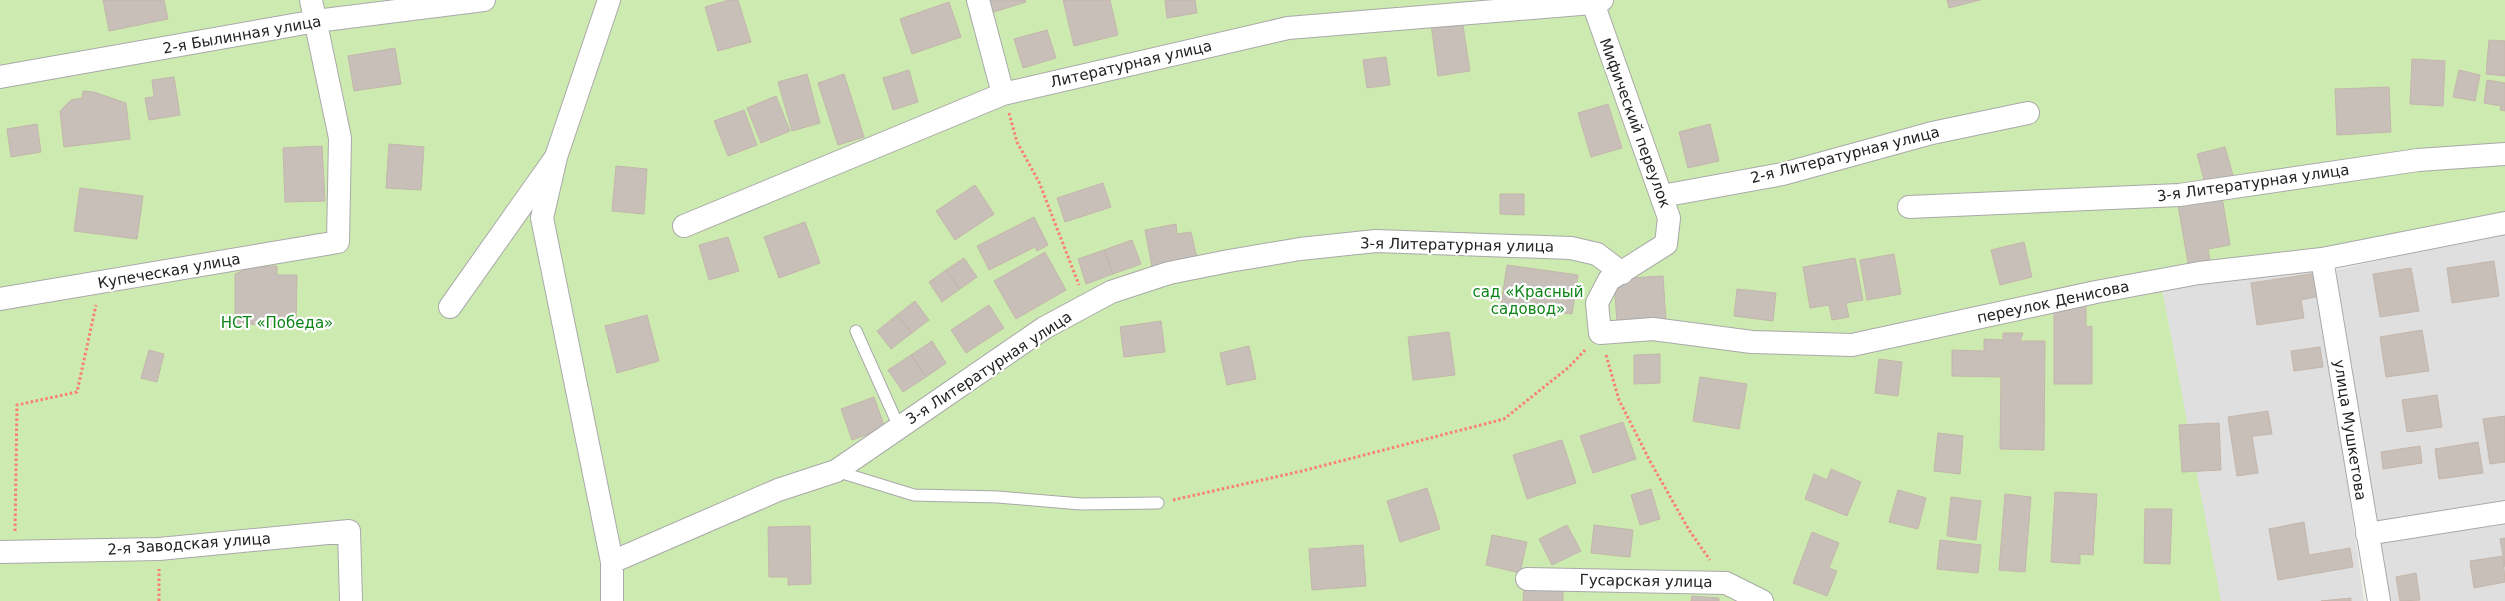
<svg xmlns="http://www.w3.org/2000/svg" width="2505" height="601" font-family="'DejaVu Sans',sans-serif">
	<style>
		.residential { fill: #e0dfdf }
		.grass { fill: #cdebb0 }
		.building { fill: #c7bfb8; stroke: #c4b6ab }
		.lines { fill: none; stroke-linecap: round; stroke-linejoin: round }
		.lane-casing { stroke: #a9a9a9; stroke-width: 13 }
		.street-casing { stroke: #a9a9a9; stroke-width: 24 }
		.path { stroke: #fa8072; stroke-width: 3; stroke-dasharray: 2.5 2.5; stroke-linecap: butt }
		.lane { stroke: #fff; stroke-width: 11 }
		.street { stroke: #fff; stroke-width: 22 }
		.labels { text-anchor: middle; stroke-width: 4.5; stroke-linejoin: round; paint-order: stroke }
		.street-label { font-size: 15px; fill: #222; stroke: #fff }
		.park-label { font-size: 15px; fill: #0c8416; stroke: #fff }
	</style>
	<rect width="100%" height="100%" fill="#f2efe9"/>
	<path class="residential" d="M2505 232V601H2390L2336 270Z
		M2318 264 2364 601H2088L2166 284Z"/>
	<path class="grass" d="M0 0H601L537 216 608 601H0Z
		M616 0H2505V214L2160 278 2221 601H616L550 224 569 137Z"/>
	<path class="building" d="M103 0H164L168 19 109 31Z
		M729 0H738L751 42 718 51 705 7Z
		M987 0H1025L1026 2 991 13Z
		M1063 0H1110L1118 35 1074 46Z
		M1165 0H1195L1197 13 1167 18Z
		M1947 0H1980L1949 8Z
		M949 2 961 37 912 54 900 19Z
		M1462 19 1470 71 1438 76 1431 24Z
		M1047 30 1056 58 1023 68 1014 39Z
		M2489 40 2505 41V76L2486 74Z
		M395 48 401 84 354 91 348 56Z
		M1386 57 1390 85 1367 88 1363 60Z
		M2412 59 2445 61 2443 106 2410 104Z
		M909 70 918 102 893 110 883 78Z
		M2459 70 2480 75 2475 101 2453 97Z
		M807 74 820 123 792 131 778 82Z
		M844 74 864 137 838 145 818 83Z
		M174 77 180 115 149 120 145 98 154 97 152 80Z
		M2487 80 2505 83V111L2500 110 2501 106 2484 103Z
		M2389 87 2391 132 2337 135 2335 89Z
		M83 91 94 92 126 103 130 139 64 147 60 111 71 100 82 98Z
		M776 96 790 131 761 143 747 108Z
		M1608 104 1622 148 1591 157 1578 113Z
		M744 110 757 145 728 156 714 121Z
		M37 124 41 152 11 157 7 129Z
		M1710 124 1719 161 1688 168 1679 132Z
		M389 144 424 147 421 190 386 188Z
		M322 146 325 201 285 202 283 148Z
		M2225 147 2234 179 2206 187 2197 154Z
		M616 166 647 169 644 214 612 211Z
		M1103 183 1111 207 1065 222 1057 198Z
		M975 185 994 214 955 240 936 211Z
		M80 188 143 196 137 239 74 231Z
		M1500 194H1524V215L1500 214Z
		M2222 197 2230 245 2208 249 2211 266 2189 269 2178 205Z
		M1034 217 1048 245 1037 251 1035 247 989 270 977 246Z
		M805 222 820 263 779 278 764 237Z
		M1176 224 1177 234 1191 232 1197 258 1152 267 1145 230Z
		M728 237 739 271 709 280 699 245Z
		M1132 240 1141 264 1113 274 1104 250Z
		M2024 242 2032 277 2000 285 1991 250Z
		M1104 250 1113 274 1086 284 1078 259Z
		M1045 252 1066 290 1016 319 994 281Z
		M1894 254 1901 294 1867 300 1860 260Z
		M964 258 977 277 960 289 946 270Z
		M1855 258 1863 300 1846 303 1849 317 1832 320 1829 305 1810 308 1803 267Z
		M2494 261 2499 296 2452 303 2447 268Z
		M1507 265 1578 275 1572 314 1530 308 1529 316 1500 312Z
		M277 266V275H297L296 325 235 324V274L252 267Z
		M2411 268 2419 311 2380 317 2373 274Z
		M946 270 960 289 942 302 929 282Z
		M2317 273 2320 296 2301 300 2304 318 2257 325 2251 283Z
		M1663 276 1666 321 1617 324 1614 279Z
		M1737 289 1776 293 1773 321 1734 316Z
		M915 301 929 320 912 333 897 315Z
		M2054 304H2086V327L2092 326V384H2054Z
		M989 305 1004 328 966 353 951 330Z
		M647 315 659 361 617 373 605 326Z
		M897 315 912 333 891 349 877 331Z
		M1161 321 1165 352 1124 357 1120 327Z
		M2422 330 2429 371 2386 377 2380 337Z
		M1449 332 1455 375 1413 380 1408 337Z
		M2003 333H2023L2020 341H2045L2044 450 2000 449 2001 377 1952 376V350L1984 351V339L2003 340Z
		M932 341 946 363 926 377 911 355Z
		M1249 346 1256 379 1227 385 1220 353Z
		M2320 347 2323 367 2294 371 2291 351Z
		M149 350 164 354 157 382 141 378Z
		M1660 354V383L1634 384V355Z
		M911 355 926 377 903 392 888 370Z
		M1879 359 1902 362 1898 396 1875 393Z
		M1700 377 1747 384 1739 429 1693 421Z
		M2437 395 2442 427 2407 432 2402 400Z
		M874 397 885 428 852 440 841 409Z
		M2268 411 2272 434 2252 436 2258 473 2237 476 2228 417Z
		M2505 416V462L2490 464 2483 419Z
		M1623 422 1636 459 1593 473 1580 436Z
		M2219 423 2221 470 2182 472 2179 425Z
		M1938 433 1963 436 1960 474 1934 471Z
		M1562 440 1576 483 1527 499 1513 455Z
		M2478 442 2483 473 2439 479 2435 449Z
		M2420 446 2422 463 2383 469 2381 452Z
		M1831 469 1861 482 1847 516 1805 499 1814 474 1827 480Z
		M1427 488 1440 529 1400 542 1387 501Z
		M1651 489 1660 519 1640 525 1631 495Z
		M1898 490 1926 498 1918 529 1889 522Z
		M2055 492 2097 494 2093 555 2080 554V564L2051 562Z
		M2005 494 2031 497 2025 572 1999 570Z
		M1951 497 1981 501 1976 540 1947 536Z
		M2145 509H2172L2170 564 2144 563Z
		M2304 522 2309 555 2350 548 2353 567 2278 580 2269 529Z
		M1567 525 1581 551 1552 565 1539 539Z
		M1594 525 1633 530 1630 557 1591 553Z
		M810 526 811 584 788 585V577H769L768 527Z
		M1812 532 1839 543 1829 568 1837 571 1827 596 1793 583Z
		M1492 535 1527 542 1520 573 1486 565Z
		M2505 538V567L2500 539Z
		M1940 540 1981 545 1978 573 1937 569Z
		M1363 545 1366 586 1312 590 1309 549Z
		M2503 556 2505 582 2474 588 2470 561Z
		M2416 573 2420 600 2400 601 2396 577Z
		M1524 589 1563 591V601H1523Z
		M1692 596 1719 598V601H1691Z
		M2351 598V601H2321Z"/>
	<g class="lines">
		<defs>
			<path id="lane" d="M856 331 899 427
				M836 471 914 495 998 497 1081 504 1158 503"/>
			<path id="street" d="M978 0 1003 94
				M1592 0 1669 218 1666 244 1609 280 1597 303 1600 333 1653 329 1752 342 1852 345 2096 292 2199 273 2322 259 2505 223
				M0 77 316 21 484 0
				M556 157 542 218 612 562V601
				M1662 196 1783 174 1932 133 2028 113
				M1909 207 2179 195 2418 160 2505 154
				M684 226 1003 94 1288 28 1592 3 1602 0
				M2322 259 2379 601
				M0 299 338 242 340 138 311 0
				M450 307 556 157 609 0
				M2367 534 2505 512
				M0 552 159 549 349 531 351 601
				M612 562 778 490 836 471 1044 328 1111 292 1169 273 1229 261 1300 249 1376 241 1571 248 1597 254 1622 273
				M1527 579 1726 583 1762 601"/>
		</defs>
		<use href="#lane" class="lane-casing"/>
		<use href="#street" class="street-casing"/>
		<path class="path" d="M1009 113 1017 142 1039 182 1079 285
			M1606 355 1619 400 1651 463 1689 530 1710 560
			M1173 500 1302 471 1504 419 1569 367 1586 349
			M15 531 17 405 77 392 96 305
			M159 601V569"/>
		<use href="#lane" class="lane"/>
		<use href="#street" class="street"/>
	</g>
	<g class="labels">
		<g class="street-label">
			<text transform="translate(242 35) rotate(-10)" y="5">2-я Былинная улица</text>
			<text transform="translate(1131 64) rotate(-13)" y="5">Литературная улица</text>
			<text transform="translate(1635 123) rotate(70)" y="5">Мифический переулок</text>
			<text transform="translate(1845 155) rotate(-14)" y="5">2-я Литературная улица</text>
			<text transform="translate(2253 183) rotate(-8)" y="5">3-я Литературная улица</text>
			<text transform="translate(1457 245) rotate(1)" y="5">3-я Литературная улица</text>
			<text transform="translate(169 271) rotate(-10)" y="5">Купеческая улица</text>
			<text transform="translate(2053 302) rotate(-12)" y="5">переулок Денисова</text>
			<text transform="translate(989 368) rotate(-33)" y="5">3-я Литературная улица</text>
			<text transform="translate(2350 430) rotate(81)" y="5">улица Мушкетова</text>
			<text transform="translate(189 544) rotate(-4)" y="5">2-я Заводская улица</text>
			<text transform="translate(1646 581) rotate(1)" y="5">Гусарская улица</text>
		</g>
		<g class="park-label">
			<text x="1528" y="297">сад «Красный<tspan x="1528" dy="17">садовод»</tspan></text>
			<text x="277" y="328">НСТ «Победа»</text>
		</g>
	</g>
</svg>
